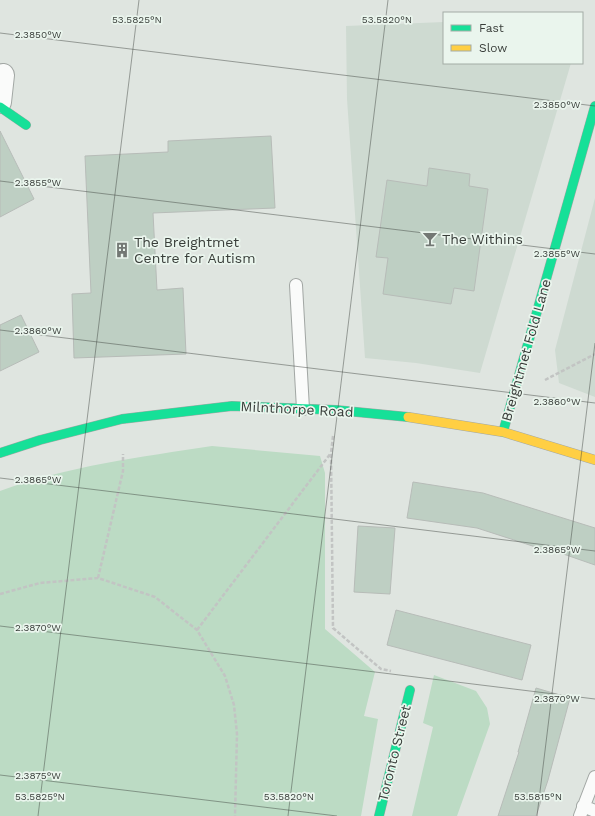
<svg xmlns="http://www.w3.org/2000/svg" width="595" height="816" font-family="'Work Sans',sans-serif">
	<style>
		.built { fill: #cedad1 }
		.green { fill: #bcdbc4 }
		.building { fill: #becfc3; stroke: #b7bcb8 }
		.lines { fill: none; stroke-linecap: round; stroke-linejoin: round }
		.lane-casing { stroke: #a2a7a4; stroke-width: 14 }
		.street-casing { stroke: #a2a7a4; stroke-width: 24 }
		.fast-casing { stroke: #a2a7a4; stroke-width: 10 }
		.slow-casing { stroke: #a2a7a4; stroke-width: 10 }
		.path { stroke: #c2c4c3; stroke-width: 2.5; stroke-dasharray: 4 2; stroke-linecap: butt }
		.lane { stroke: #fafbfa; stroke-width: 12 }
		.street { stroke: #fafbfa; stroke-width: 22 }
		.fast { stroke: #16e098; stroke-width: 9 }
		.slow { stroke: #ffcf43; stroke-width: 9 }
		.ticks { fill: none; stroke: #393e3a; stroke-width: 1; stroke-opacity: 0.45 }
		.labels { text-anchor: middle; stroke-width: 3.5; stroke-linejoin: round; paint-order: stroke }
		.poi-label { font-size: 14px; fill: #393e3a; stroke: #eaf5ed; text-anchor: start }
		.street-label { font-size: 14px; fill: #393e3a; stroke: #eaf5ed }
		.ticks-label { font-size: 10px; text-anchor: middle; fill: #393e3a; stroke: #eaf5ed; stroke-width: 3.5; stroke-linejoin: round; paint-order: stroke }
	</style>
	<rect width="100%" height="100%" fill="#dfe5e0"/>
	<path class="built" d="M444 22V63H571L480 373 416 363 365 358 347 99 346 26Z
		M595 198V397L559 383 555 350Z"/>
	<path class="green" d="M212 446 320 456 325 473V629L375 672 364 716 378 719 361 816H0V491C68 466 141 457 212 446Z
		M434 675 476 691 487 708 490 724 457 816H412L433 727 423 723Z"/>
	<path class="building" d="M0 131 34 199 0 217Z
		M271 136 275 208 153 213 157 290 183 288 186 354 74 358 72 294 91 293 85 156 168 152V141Z
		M429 168 470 174 469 186 488 189 474 291 454 288 451 304 383 294 388 258 376 257 387 180 427 186Z
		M21 315 39 352 0 371V325Z
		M413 482 483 493 595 528V565L549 549 548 551 477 528 407 518Z
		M358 526 395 528 390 594 354 592Z
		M396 610 531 645 522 680 387 645Z
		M536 688 570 698 548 780 536 816H498L519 752H518Z"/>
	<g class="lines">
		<defs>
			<path id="lane" d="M296 285 303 409
				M583 806 595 811
				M580 816 595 777"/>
			<path id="street" d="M0 102 3 75"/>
			<path id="fast" d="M0 107 26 125
				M503 432 595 106
				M0 453 40 440 122 419 232 406 336 410 408 417
				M379 816 410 690"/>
			<path id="slow" d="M408 417 503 432 595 460"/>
		</defs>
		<use href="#lane" class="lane-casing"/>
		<use href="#street" class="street-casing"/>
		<use href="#fast" class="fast-casing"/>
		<use href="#slow" class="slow-casing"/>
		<path class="path" d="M545 380 595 354
			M333 436 331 453 333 628 381 669 391 671
			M98 578 123 471V454
			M0 594 40 583 98 578 155 597 197 630 225 676 234 705 237 734 235 816
			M197 630 331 453"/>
		<use href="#lane" class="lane"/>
		<use href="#street" class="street"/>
		<use href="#fast" class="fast"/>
		<use href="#slow" class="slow"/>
	</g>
	<path class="ticks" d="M0 33 595 106M0 181 595 254M0 330 595 403M0 478 595 551M0 626 595 699M0 775 337 816M38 816 139 0M288 816 388 0M537 816 595 343"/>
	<defs>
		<symbol id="bar-bare" viewBox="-9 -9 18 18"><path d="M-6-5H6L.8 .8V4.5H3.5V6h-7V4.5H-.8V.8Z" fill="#737874" stroke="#eaf5ed" stroke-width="2.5" paint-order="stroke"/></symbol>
		<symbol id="building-bare" viewBox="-9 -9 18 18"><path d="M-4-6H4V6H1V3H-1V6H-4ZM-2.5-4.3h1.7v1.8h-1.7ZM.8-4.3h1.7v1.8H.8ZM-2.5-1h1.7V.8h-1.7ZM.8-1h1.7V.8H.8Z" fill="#737874" stroke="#eaf5ed" stroke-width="2.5" paint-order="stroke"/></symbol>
	</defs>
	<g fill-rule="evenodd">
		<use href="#bar-bare" x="419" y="228" width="22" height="22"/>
		<use href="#building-bare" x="111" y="239" width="22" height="22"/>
	</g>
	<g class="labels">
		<g class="poi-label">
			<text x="442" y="244">The Withins</text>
			<text x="134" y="247">The Breightmet<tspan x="134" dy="16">Centre for Autism</tspan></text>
		</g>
		<g class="street-label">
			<text transform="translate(526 350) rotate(-74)" y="5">Breightmet Fold Lane</text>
			<text transform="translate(297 409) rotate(3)" y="5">Milnthorpe Road</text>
			<text transform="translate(394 753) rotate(-76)" y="5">Toronto Street</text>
		</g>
	</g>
	<g class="ticks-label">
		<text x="137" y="23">53.5825°N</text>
		<text x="387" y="23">53.5820°N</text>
		<text x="38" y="38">2.3850°W</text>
		<text x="557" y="108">2.3850°W</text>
		<text x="38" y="186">2.3855°W</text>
		<text x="557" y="257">2.3855°W</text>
		<text x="38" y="334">2.3860°W</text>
		<text x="557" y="405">2.3860°W</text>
		<text x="38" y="483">2.3865°W</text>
		<text x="557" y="553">2.3865°W</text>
		<text x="38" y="631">2.3870°W</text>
		<text x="557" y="702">2.3870°W</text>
		<text x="38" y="779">2.3875°W</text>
		<text x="40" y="800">53.5825°N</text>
		<text x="289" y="800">53.5820°N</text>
		<text x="538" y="800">53.5815°N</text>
	</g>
	<rect x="443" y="12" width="140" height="52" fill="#eaf5ed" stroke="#a3aca5"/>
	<rect x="451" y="25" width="20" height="6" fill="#16e098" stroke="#a3aca5"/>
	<text x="479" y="32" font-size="12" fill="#393e3a">Fast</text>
	<rect x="451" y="45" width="20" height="6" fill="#ffcf43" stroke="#a3aca5"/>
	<text x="479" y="52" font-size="12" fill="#393e3a">Slow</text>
</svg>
